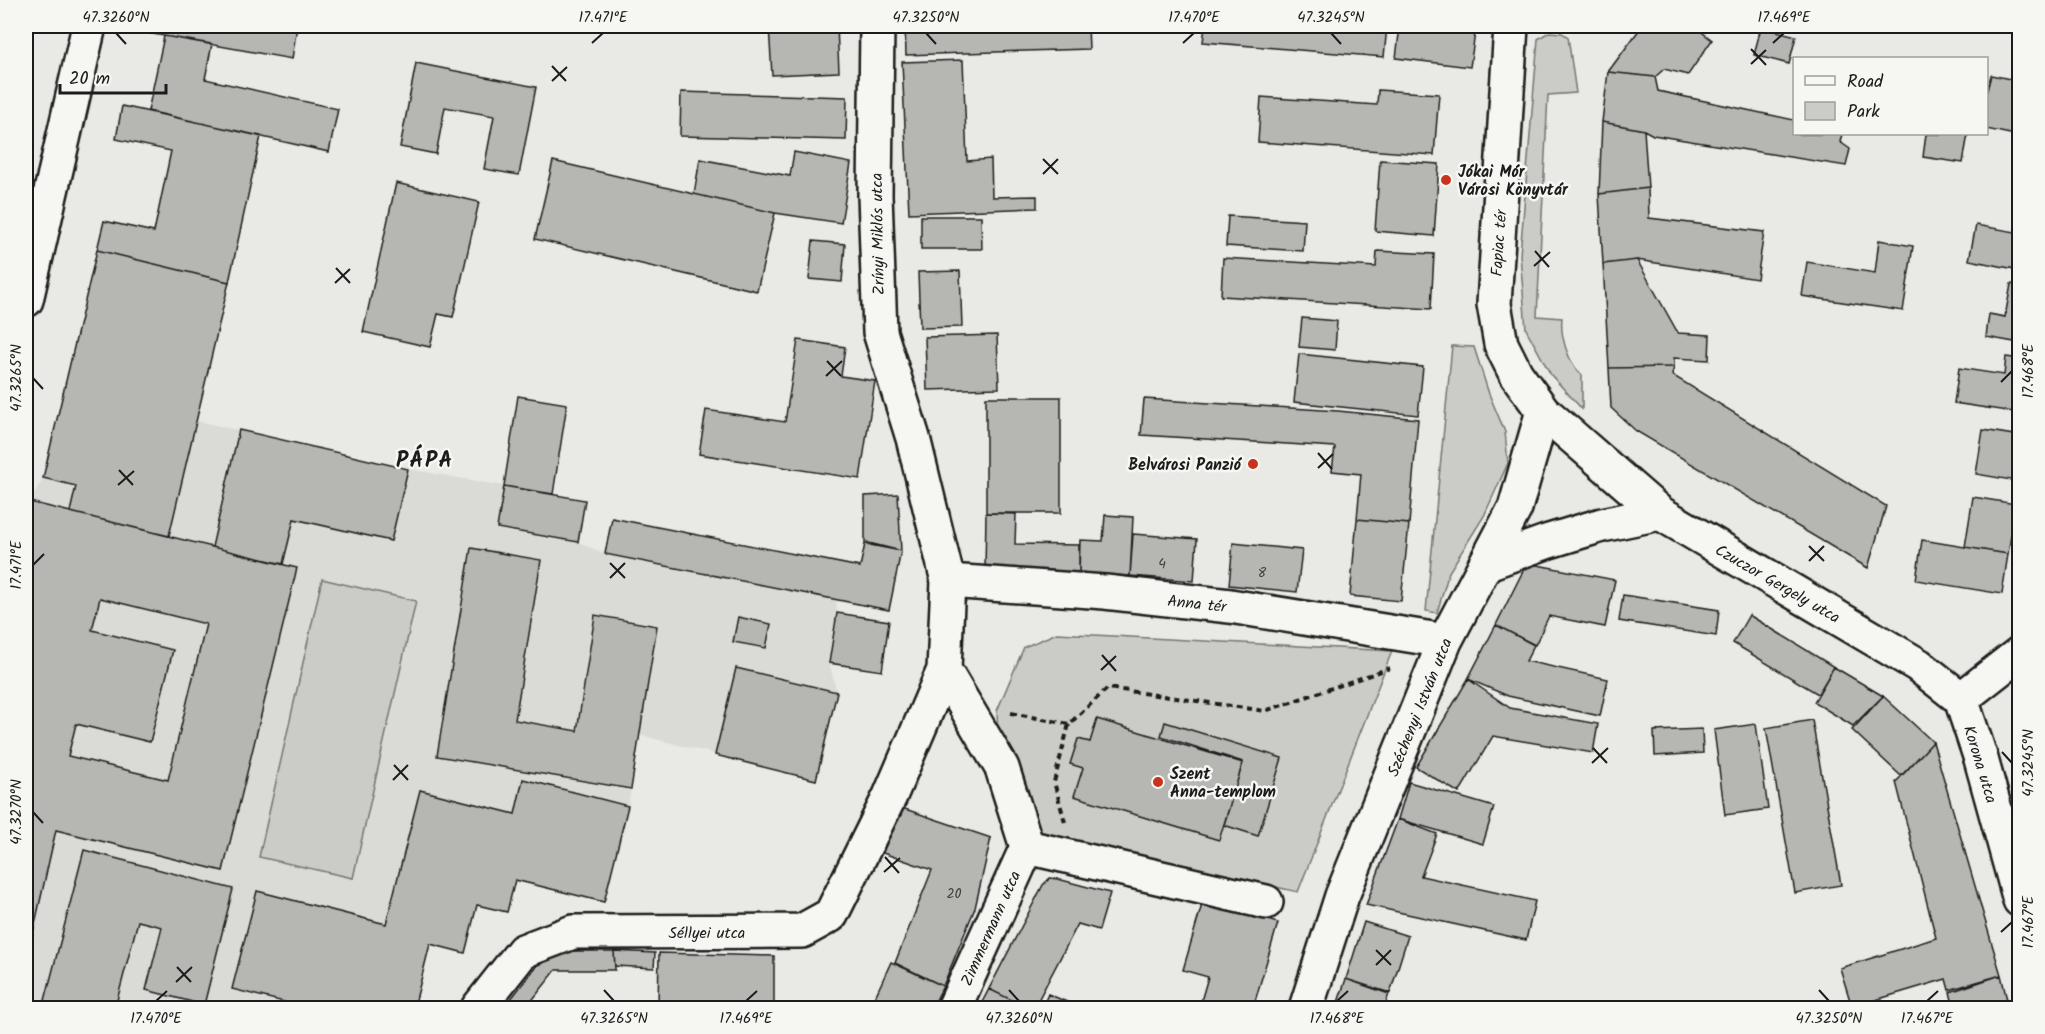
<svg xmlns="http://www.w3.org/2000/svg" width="2045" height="1034" font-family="Kalam,sans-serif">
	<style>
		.built { fill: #dadad6 }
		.green { fill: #cbcbc7; stroke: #747472; stroke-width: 1.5 }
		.building { fill: #b6b6b3; stroke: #1c1c1c; stroke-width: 1.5; fill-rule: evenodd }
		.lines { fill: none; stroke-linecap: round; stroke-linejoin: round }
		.minor-casing { stroke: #1c1c1c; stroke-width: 38 }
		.path { stroke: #1c1c1c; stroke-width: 4; stroke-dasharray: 6 4.5; stroke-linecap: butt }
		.minor { stroke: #f6f6f2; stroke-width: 33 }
		.ticks { fill: none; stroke: #1c1c1c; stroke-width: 2 }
		.poi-dot { fill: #c8321e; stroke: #f6f6f2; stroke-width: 2 }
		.labels { text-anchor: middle; stroke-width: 5; stroke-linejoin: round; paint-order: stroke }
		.number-label { font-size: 14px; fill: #424242 }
		.poi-label { font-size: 16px; font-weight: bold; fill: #1c1c1c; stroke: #f6f6f2; text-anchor: start }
		.street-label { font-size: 16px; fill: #1c1c1c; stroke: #f6f6f2 }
		.district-label { font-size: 22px; font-weight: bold; letter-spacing: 1.5px; fill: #1c1c1c; stroke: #f6f6f2 }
		.neatline { fill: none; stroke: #1c1c1c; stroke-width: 2 }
		.ticks-label { font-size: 15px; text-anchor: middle; fill: #1c1c1c }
	</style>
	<rect width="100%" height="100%" fill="#e9e9e5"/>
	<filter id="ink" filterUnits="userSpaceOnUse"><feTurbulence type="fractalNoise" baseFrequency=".0167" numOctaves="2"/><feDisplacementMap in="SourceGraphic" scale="12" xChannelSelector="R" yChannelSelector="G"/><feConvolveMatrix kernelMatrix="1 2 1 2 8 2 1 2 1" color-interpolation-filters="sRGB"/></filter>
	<g filter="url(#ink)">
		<path class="built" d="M97 250 229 282 197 421 408 469 504 486 498 528 578 542 605 554 836 599 837 613 829 663 837 692 816 780 640 735 628 806 604 902 515 880 507 912 477 905 465 953 430 944 414 1008H26V521L30 502 43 478Z"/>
		<path class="green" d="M1549 32 1562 33 1568 37 1576 93 1548 95 1537 316 1562 318C1560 336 1568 363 1582 375V409L1551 375 1526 329 1520 255 1538 39Z
			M1452 346 1474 347 1489 394 1505 432 1508 463 1484 516 1449 572 1437 613 1426 611Z
			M322 579 416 601 353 878 259 857Z
			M1057 633 1392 651 1298 892 1040 834 998 737 997 711 1024 647Z"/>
		<path class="building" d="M148 26H297L292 59 147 33Z
			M769 26H837L839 72 772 75Z
			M905 26H1088L1089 49 906 55Z
			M1205 26H1387L1384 57 1203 42Z
			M1400 26H1476L1470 67 1396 58Z
			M1642 26H1694L1712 40 1688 75 1664 69 1655 77 1608 72Z
			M2019 26H2020V55L2013 53Z
			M1761 27 1796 36 1789 64 1754 55Z
			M164 36 212 44 205 79 338 109 329 152 148 111Z
			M963 60 967 161 991 159 992 197 1037 196V208L909 213 902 62Z
			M416 63 536 87 519 175 484 169 494 116 445 107 436 154 400 147Z
			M1608 72 1655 77 1658 91 1794 120V134H1842L1840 142 1850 149 1846 166 1653 135 1644 130 1602 122Z
			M1991 75 2020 81V136L1986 129V94Z
			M1378 90 1439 94 1434 155 1258 142 1261 97 1377 105Z
			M681 92 847 97 846 140 680 136Z
			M122 106 261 136 229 282 97 250 104 221 154 232 171 151 116 139Z
			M1602 122 1644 130 1648 188 1599 194Z
			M1926 134H1968L1963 163 1923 157Z
			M794 152 851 163 841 223 775 213 694 194 700 159 790 176Z
			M1380 160 1439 164 1434 236 1375 231Z
			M553 161 775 213 757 291 535 239Z
			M396 183 479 202 453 317 438 314 430 347 363 332Z
			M1648 188 1649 218 1764 232 1757 279 1637 260 1603 264 1599 194Z
			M2020 205V270L1969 260 1976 225 2015 232Z
			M921 216H981L982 249H921Z
			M1228 216 1305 221 1303 251 1226 246Z
			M1879 240 1913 246 1903 311 1802 296 1807 262 1875 273Z
			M813 241 845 244 842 282 809 279Z
			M97 250 229 282 169 536 70 512 76 486 43 478Z
			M1377 251 1434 254 1431 309 1221 296 1223 258 1376 267Z
			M1637 260 1678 333 1710 335 1709 360 1674 358V367L1609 368 1603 264Z
			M960 271 962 327 920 328 918 272Z
			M2011 284 2020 285V343L1986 337 1989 314 2005 317Z
			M1302 318 1337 321 1335 350 1299 347Z
			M997 335 999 388 927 390 925 337Z
			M798 340 845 347 841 376 875 381 860 479 699 454 706 410 785 422Z
			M1299 354 1423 367 1418 415 1294 402Z
			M2006 357 2020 359V413L1954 403 1959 368 2004 375Z
			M1674 367 1672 375 1886 506 1868 568 1636 431 1611 408 1609 368Z
			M518 396 567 404 553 494 504 486Z
			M986 397H1061V513H986Z
			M1144 399 1338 411 1418 419 1409 524 1357 519 1361 474 1332 471 1335 447 1141 435Z
			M239 430 408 469 391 541 294 519 283 564 212 547Z
			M1983 430 2020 436V470L2017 481 1976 474Z
			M504 486 585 500 578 542 497 528Z
			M898 494 901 551 865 542V496Z
			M1973 497 2016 504 2008 554 1965 547Z
			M30 502 297 568 223 871 56 830 26 964V521ZM100 598 206 624 168 780 68 756 76 724 150 742 173 650 92 630Z
			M986 513 1016 514 1015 544 1079 545V573L985 572Z
			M1105 515 1133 517 1130 576 1079 573 1080 540 1103 541Z
			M612 518 860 567 865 544 901 551 889 610 605 554Z
			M1357 519 1409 524 1401 601 1350 596Z
			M1133 534 1197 539 1194 581 1130 576Z
			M1922 540 2008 554 2002 594 1916 580Z
			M1233 543 1302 550 1297 592 1229 585Z
			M471 548 541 560 515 720 577 731 595 615 657 626 631 789 437 756Z
			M1527 563 1615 580 1605 627 1549 616 1535 645 1496 625Z
			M1623 595 1719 610 1716 636 1619 621Z
			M837 613 889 621 882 671 829 663Z
			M1749 615 1834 667 1818 694 1733 643Z
			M738 617 771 624 766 648 733 642Z
			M1496 625 1534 645 1526 661 1608 679 1600 716 1508 696 1468 679Z
			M1834 667 1883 696 1853 726 1814 702Z
			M736 668 837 692 816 780 715 755Z
			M1468 679 1510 708 1598 724 1593 753 1493 736 1459 793 1416 767Z
			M1883 696 1933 742 1901 776 1852 730Z
			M1097 719 1243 763 1219 840 1074 796 1083 768 1070 764 1078 739 1090 742Z
			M1812 720 1841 885 1795 893 1766 728Z
			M1165 722 1282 758 1258 836 1224 825 1243 762 1161 736Z
			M1756 724 1768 809 1725 815 1714 730Z
			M1702 729 1703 753 1655 756 1654 731Z
			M1933 742 2001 975 1949 990 1946 979 1852 1007 1840 968 1936 938 1896 782Z
			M523 779 628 806 604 902 515 880 507 912 477 905 465 953 430 944 414 1008H308L232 989 257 891 386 924 420 790 515 814Z
			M1409 782 1494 807 1483 844 1398 819Z
			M899 807 991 838 975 908 943 986 895 963 932 870 883 853Z
			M1398 819 1437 834 1421 876 1535 901 1526 940 1366 905Z
			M84 850 233 889 204 1005 146 990 162 927 138 921 115 1008H43Z
			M1050 878 1058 879 1110 893 1099 930 1078 924 1034 1008H1028L989 989 1043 885Z
			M1203 901 1278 923 1253 1008H1181L1183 1003 1199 1008 1208 977 1183 970Z
			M1364 922 1408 936 1390 993 1346 979Z
			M548 951H614L615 970H556L526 1008H504Z
			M614 951 655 953 654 968 615 966Z
			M659 953 774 956V1008H658Z
			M891 962 943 986 932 1008H870Z
			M2001 975 2009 1008H1954L1950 992Z
			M1346 979 1389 994 1384 1008H1336Z
			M989 989 1028 1008H979Z
			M1048 994 1081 1008H1042Z"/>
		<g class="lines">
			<defs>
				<path id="minor" d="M1511 26 1494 304 1501 344 1516 374 1543 411 1660 513 1918 665 1961 699 2020 653
					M26 300 89 26
					M1488 563 1546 542 1602 525 1660 513
					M948 581 1105 592 1230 606 1445 641
					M944 670 1002 768 1027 847 1266 902
					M1961 699 1981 759 2020 900
					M478 1008 523 951 573 932 802 931 831 915 890 796 944 670 948 581 913 438 880 332 875 195 877 26
					M954 1008 1027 847
					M1306 1008 1342 896 1445 641 1515 508 1543 411"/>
			</defs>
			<use href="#minor" class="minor-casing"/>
			<path class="path" d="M1011 713 1069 724
				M1065 822 1054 782 1069 724 1108 688 1265 711 1390 668"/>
			<use href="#minor" class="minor"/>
		</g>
	</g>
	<path class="ticks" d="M116 33 126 44M926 33 936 44M1331 33 1341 44M592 43 603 33M1183 43 1194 33M1773 43 1784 33M1751 49 1766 65M1751 64 1766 50M552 66 566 81M552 81 567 67M1043 159 1058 174M1043 174 1058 159M1535 251 1549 267M1534 266 1550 252M336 268 350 283M335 283 350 269M827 361 841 376M826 376 842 361M33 378 43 389M2001 382 2012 371M1318 453 1332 469M1318 468 1333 454M119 470 133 485M118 485 134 471M1809 546 1824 561M1809 561 1824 546M610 563 625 578M33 565 44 554M610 578 625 563M1102 655 1116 671M1101 670 1116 656M1593 748 1607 763M2002 752 2012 763M1592 763 1608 748M394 765 408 780M393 780 408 765M33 812 43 823M885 857 899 873M884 872 900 858M2001 932 2012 922M1376 950 1391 965M1376 965 1391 950M177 967 191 982M176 982 192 967M604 990 614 1001M1009 990 1019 1001M1819 990 1829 1001M156 1001 167 991M746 1001 757 991M1337 1001 1348 991M1927 1001 1938 991"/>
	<g class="poi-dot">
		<circle cx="1446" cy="180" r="6"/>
		<circle cx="1253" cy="464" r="6"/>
		<circle cx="1158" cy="782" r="6"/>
	</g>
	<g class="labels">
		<g class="number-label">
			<text x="1162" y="568">4</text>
			<text x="1262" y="577">8</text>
			<text x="954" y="898">20</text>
		</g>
		<g class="poi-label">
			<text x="1458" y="177">Jókai Mór<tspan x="1458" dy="18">Városi Könyvtár</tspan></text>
			<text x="1241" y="470" text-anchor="end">Belvárosi Panzió</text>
			<text x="1170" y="779">Szent<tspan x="1170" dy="18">Anna-templom</tspan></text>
		</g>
		<g class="street-label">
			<text transform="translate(877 234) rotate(-91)" y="6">Zrínyi Miklós utca</text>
			<text transform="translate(1498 243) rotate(-86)" y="6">Fapiac tér</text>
			<text transform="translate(1778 583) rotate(30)" y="6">Czuczor Gergely utca</text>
			<text transform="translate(1197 603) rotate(6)" y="6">Anna tér</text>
			<text transform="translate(1419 707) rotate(-68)" y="6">Széchenyi István utca</text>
			<text transform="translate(1981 764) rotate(73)" y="6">Korona utca</text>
			<text transform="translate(990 928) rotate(-66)" y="6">Zimmermann utca</text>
			<text x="707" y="938">Séllyei utca</text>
		</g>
		<g class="district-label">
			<text x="425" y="467">PÁPA</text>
		</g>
	</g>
	<rect width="2045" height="1034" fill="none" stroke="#f6f6f2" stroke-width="66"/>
	<rect x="1793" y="57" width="195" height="78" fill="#f6f6f2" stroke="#9f9f9c" stroke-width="1.5"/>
	<rect x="1805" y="76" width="30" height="9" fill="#f6f6f2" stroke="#9f9f9c" stroke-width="1.5"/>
	<text x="1847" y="87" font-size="18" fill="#1c1c1c">Road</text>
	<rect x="1805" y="102" width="30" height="18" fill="#cbcbc7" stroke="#9f9f9c" stroke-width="1.5"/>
	<text x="1847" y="117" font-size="18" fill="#1c1c1c">Park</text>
	<path d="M60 84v9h106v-9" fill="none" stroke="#1c1c1c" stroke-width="3"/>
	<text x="69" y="84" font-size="18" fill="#1c1c1c" stroke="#f6f6f2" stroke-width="4.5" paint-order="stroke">20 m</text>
	<rect x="33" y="33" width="1979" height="968" class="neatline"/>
	<g class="ticks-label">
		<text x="116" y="22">47.3260°N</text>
		<text x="603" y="22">17.471°E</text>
		<text x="926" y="22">47.3250°N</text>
		<text x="1194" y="22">17.470°E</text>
		<text x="1331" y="22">47.3245°N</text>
		<text x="1784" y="22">17.469°E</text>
		<text transform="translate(2028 371) rotate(-90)" y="5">17.468°E</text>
		<text transform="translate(16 378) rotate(-90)" y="5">47.3265°N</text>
		<text transform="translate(16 565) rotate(-90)" y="5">17.471°E</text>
		<text transform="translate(2028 763) rotate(-90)" y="5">47.3245°N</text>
		<text transform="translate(16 812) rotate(-90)" y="5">47.3270°N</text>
		<text transform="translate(2028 922) rotate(-90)" y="5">17.467°E</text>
		<text x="156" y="1023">17.470°E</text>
		<text x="614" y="1023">47.3265°N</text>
		<text x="746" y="1023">17.469°E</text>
		<text x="1019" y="1023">47.3260°N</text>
		<text x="1337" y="1023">17.468°E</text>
		<text x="1829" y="1023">47.3250°N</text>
		<text x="1927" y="1023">17.467°E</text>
	</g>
</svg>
